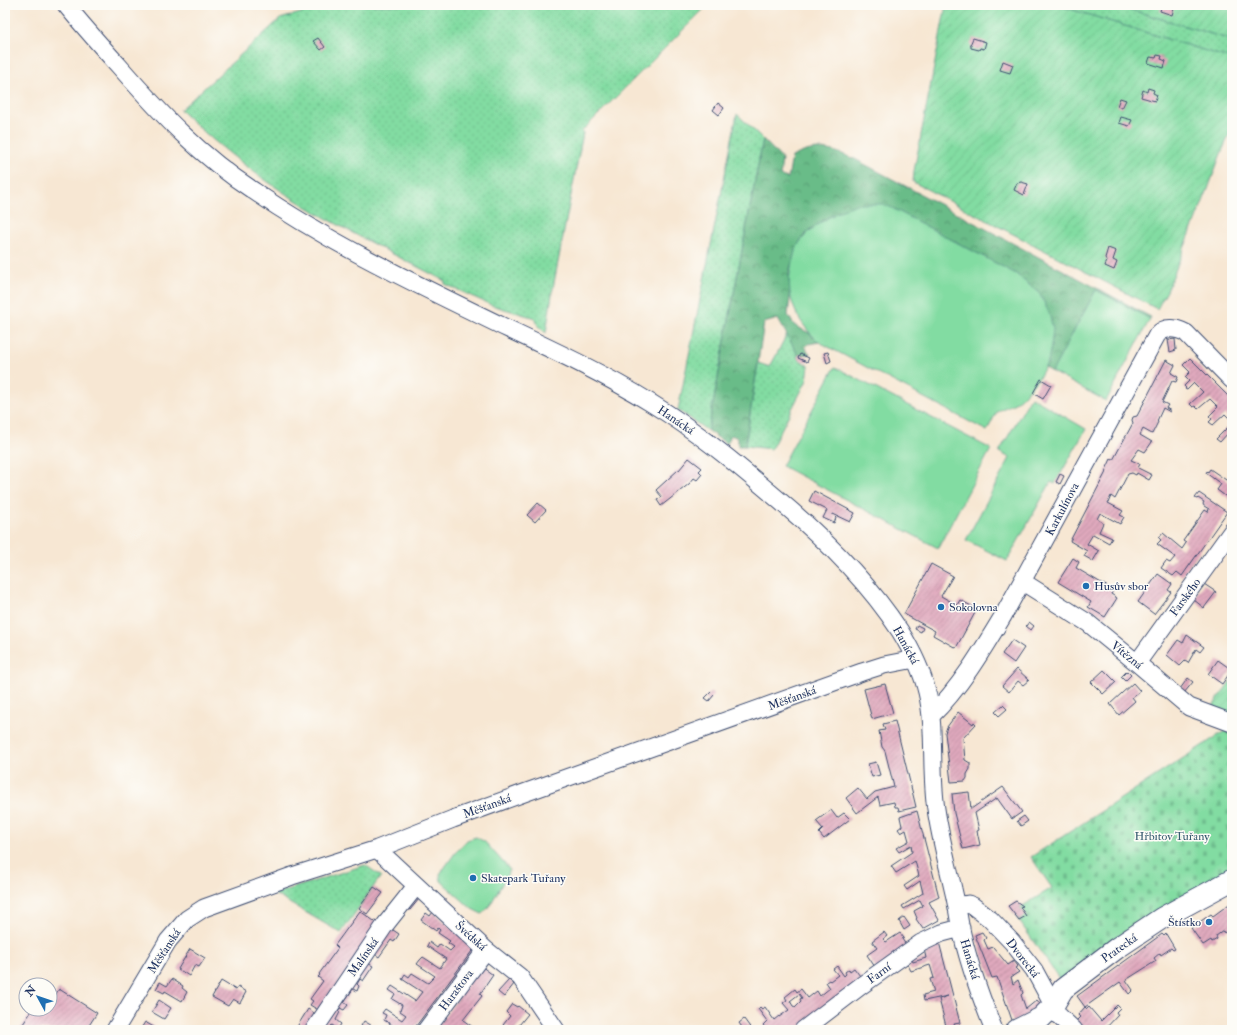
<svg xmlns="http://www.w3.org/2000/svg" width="1237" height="1035" font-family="'IM FELL Double Pica',serif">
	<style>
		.grass { fill: url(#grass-dots); stroke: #4e8680 }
		.forest { fill: url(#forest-crowns); stroke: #427673 }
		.cemetery { fill: url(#cemetery-stones); stroke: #4e8680 }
		.garden { fill: url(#garden-furrows); stroke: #4e8680 }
		.pitch { fill: #82dca2; stroke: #4e8680 }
		.building { fill: url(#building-hatch); fill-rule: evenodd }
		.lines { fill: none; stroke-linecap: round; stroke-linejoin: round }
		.minor-casing { stroke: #3c4b70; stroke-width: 19 }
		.major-casing { stroke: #3c4b70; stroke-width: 23 }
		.minor { stroke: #fff; stroke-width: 17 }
		.major { stroke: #fff; stroke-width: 21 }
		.poi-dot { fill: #1f6fb2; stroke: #fdfcf7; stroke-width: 1.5 }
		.labels { text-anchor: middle; stroke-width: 3; stroke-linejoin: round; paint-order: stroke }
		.street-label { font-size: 12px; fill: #1b2f5e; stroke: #fdfcf7 }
		.poi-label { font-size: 12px; fill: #1b2f5e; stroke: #fdfcf7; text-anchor: start }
		.park-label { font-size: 12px; fill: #355a6f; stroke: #fdfcf7 }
	</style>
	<defs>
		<pattern id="grass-dots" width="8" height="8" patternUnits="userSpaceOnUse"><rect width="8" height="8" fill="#82dca2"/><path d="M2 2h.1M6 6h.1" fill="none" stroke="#70bd8e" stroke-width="1.8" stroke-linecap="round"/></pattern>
		<pattern id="forest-crowns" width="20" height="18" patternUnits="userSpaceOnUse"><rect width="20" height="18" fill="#69bc88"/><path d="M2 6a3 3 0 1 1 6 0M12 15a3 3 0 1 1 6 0" fill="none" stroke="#569972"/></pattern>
		<pattern id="cemetery-stones" width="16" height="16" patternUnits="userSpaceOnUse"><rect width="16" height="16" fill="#82dca2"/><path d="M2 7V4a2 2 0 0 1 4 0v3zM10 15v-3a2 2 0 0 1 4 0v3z" fill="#70bd8e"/></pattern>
		<pattern id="garden-furrows" width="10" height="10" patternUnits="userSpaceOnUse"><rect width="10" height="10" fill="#82dca2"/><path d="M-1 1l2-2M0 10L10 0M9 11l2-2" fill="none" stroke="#70bd8e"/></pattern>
		<pattern id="building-hatch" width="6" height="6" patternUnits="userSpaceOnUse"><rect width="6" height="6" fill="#e0a9bd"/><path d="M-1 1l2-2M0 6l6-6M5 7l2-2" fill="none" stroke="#b58a9d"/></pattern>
	</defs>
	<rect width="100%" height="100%" fill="#fdfcf7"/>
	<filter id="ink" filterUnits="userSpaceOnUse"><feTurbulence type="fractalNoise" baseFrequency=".025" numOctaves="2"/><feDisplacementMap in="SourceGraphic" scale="8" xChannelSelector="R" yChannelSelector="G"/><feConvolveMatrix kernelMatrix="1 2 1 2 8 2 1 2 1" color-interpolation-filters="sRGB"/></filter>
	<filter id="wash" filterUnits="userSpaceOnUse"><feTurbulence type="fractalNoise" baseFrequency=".012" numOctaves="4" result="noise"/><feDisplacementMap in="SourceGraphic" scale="16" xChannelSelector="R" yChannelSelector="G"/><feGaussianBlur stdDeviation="0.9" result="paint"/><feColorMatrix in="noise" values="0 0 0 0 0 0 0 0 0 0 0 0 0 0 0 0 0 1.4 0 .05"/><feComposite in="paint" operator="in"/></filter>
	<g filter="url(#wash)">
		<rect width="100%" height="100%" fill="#f7e7d3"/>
		<path class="grass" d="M318 5H708L582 131 583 133 553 288 546 333 538 326 535 318 491 305 445 284V281C405 260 364 240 324 217 272 188 223 151 180 110L280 19 314 9Z
			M1057 5H1115L1232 40V59Z
			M737 114 763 139 708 431 678 410Z
			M787 334 798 355 797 358 809 366 807 380 771 449 745 446 758 363 770 367Z
			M365 865 381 876 341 933 274 894Z"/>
		<path class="forest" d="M763 139 782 159 780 176 788 178 792 157C817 144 829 149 853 158L1151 317 1150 319 1096 290 1052 372 1045 367 1048 361 1051 346 1052 329 1049 313 1040 294 1016 274 892 208 832 215 811 229 802 238 796 249 789 272 790 298 788 315 794 325 809 333 819 342 808 344 805 347 810 354 798 355 778 319 764 323 745 446H738V438L731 435 727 444 708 431Z"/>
		<path class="cemetery" d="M1231 727 1232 728V870L1060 980 1013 912 1052 888 1031 857Z"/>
		<path class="garden" d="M946 5H1057L1232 59V128L1220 156 1208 189 1167 291 1157 309 913 182 914 171Z
			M1115 5H1232V40Z
			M1232 679V719L1211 709Z"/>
		<path class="pitch" d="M856 204H883L892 208 1016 274 1040 294 1049 313 1053 329 1051 346 1048 361 1039 378 1022 397 1015 403 997 411 987 431 819 342C794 319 783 293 793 259 795 251 798 243 804 237 817 222 837 212 856 204Z
			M1096 290 1150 319 1106 401 1052 372Z
			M835 367 991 449 938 548 782 466Z
			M1031 397 1086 429 1055 484 1051 482 1007 561 966 540 1010 458 999 452Z
			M476 837 485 842 510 870 489 907 482 914 472 909 441 881 440 874 455 853 467 840Z"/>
		<g id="blocks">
			<path class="building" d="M1162 5H1175L1172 15 1160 11Z
				M318 38 325 47 321 50 313 41Z
				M973 38 986 42 984 49 980 48 979 50 971 48V45H970Z
				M1157 55 1162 56 1161 59 1166 61 1164 68 1148 63 1150 57 1156 58Z
				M1003 61 1013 65 1010 73 1000 70Z
				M1148 88 1154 90 1153 93 1157 95 1155 101 1141 97 1143 90 1147 92Z
				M1120 98 1126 100 1122 108 1117 106Z
				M718 103 724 108 719 115 713 110Z
				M1121 117 1132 120 1129 126 1119 123Z
				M1021 182 1028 184 1024 195 1014 190 1017 183Z
				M1108 248 1116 251 1113 260 1117 262 1114 270 1105 266 1107 261 1105 258Z
				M1175 339 1176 350 1170 352 1168 340Z
				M828 352 831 361 827 363 824 353Z
				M800 354 809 358 807 362 798 358Z
				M1190 358 1232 400V421L1225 414 1213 425 1209 422 1212 419 1209 416 1218 407 1210 399 1198 409 1195 406 1193 407 1190 404 1203 392 1194 383 1187 390 1185 389 1186 388 1184 386 1189 381 1185 377 1190 372 1183 365Z
				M1166 360 1175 365 1171 373 1178 377 1176 382 1172 381 1162 402 1168 405 1166 408 1171 411 1170 412 1163 408 1157 421 1158 422 1152 434 1143 429 1140 435 1152 442 1145 452 1139 449 1131 460 1140 464 1138 468 1152 475 1149 480 1137 473 1136 475 1132 473 1128 474 1115 499 1111 496 1108 503 1123 511 1120 515 1124 517 1120 524 1100 513 1097 519 1103 523 1099 532 1112 538 1109 543 1093 534 1087 544 1099 551 1093 561 1084 556 1087 551 1070 541 1106 472H1105L1111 459 1113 460 1133 423 1132 420 1133 417 1137 416Z
				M1041 379 1051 385 1043 399 1033 393Z
				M1232 423V438L1228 433 1220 442 1216 439Z
				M689 458 702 468 699 471 702 474 697 480 694 478 689 484 661 506 657 500 662 497 656 490 678 470H679Z
				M1210 469 1232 484V501L1217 490 1221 484 1206 473 1207 471 1208 472Z
				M1060 474 1064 476 1060 484 1056 482Z
				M814 491 855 513 850 522 833 514V515L836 518 834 523 823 518 827 510 809 501Z
				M1199 493 1227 512 1182 576 1177 572 1173 576 1161 568 1166 561 1170 563 1175 557 1157 544 1161 540 1159 538 1163 533 1182 549 1186 543 1183 541 1205 510 1208 512 1209 509 1204 506 1203 504 1204 502 1198 498 1197 499 1195 498Z
				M538 503 546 510 535 522 527 515Z
				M1073 558 1079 562 1076 568 1113 590 1111 594 1117 598 1105 617 1088 607 1091 602 1058 582Z
				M931 564 953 576 941 596 957 605 960 600 977 609 956 648 933 635 935 631 904 614Z
				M1158 574 1172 584 1168 590 1171 592 1154 614 1138 602Z
				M1204 584 1216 592 1204 608 1193 599Z
				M1029 622 1034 626 1031 630 1026 626Z
				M917 625 923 628 921 632 915 629Z
				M1187 635 1204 647 1200 652 1196 649 1188 663 1185 661 1180 666 1167 655 1178 640 1183 643Z
				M1012 640 1024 648 1014 663 1002 654Z
				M1218 660 1232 670 1222 684 1208 674Z
				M1017 669 1029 680 1023 685 1018 681 1009 692 1002 686Z
				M1104 670 1116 682 1103 694 1091 682Z
				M1127 671 1131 675 1125 681 1121 677Z
				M1188 678 1193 682 1184 693 1180 689Z
				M1133 683 1140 691 1132 697 1135 701 1119 715 1110 704Z
				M885 684 893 713 872 719 864 689Z
				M711 692 714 695 709 701 705 698Z
				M1003 705 1007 709 999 716 995 712Z
				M958 712 973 724 974 722 976 724 963 738 965 760 970 763V769L967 774V778L965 781 951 782 945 733 947 727Z
				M895 721 916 807 899 811 898 807H895L894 802 880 805 878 797 857 813 846 798 858 788 867 799 875 792 894 787 885 751 882 747 879 731 885 730 883 724Z
				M876 762 880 775 872 777 868 764Z
				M1003 787 1022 812 1012 819 997 798 975 813 979 830 977 831 980 845 963 849 954 813 952 794 969 792 971 809Z
				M831 810 837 818 844 813 850 819 824 839 819 833 823 829 816 821Z
				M917 811 939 897 929 902 939 920 923 929 916 919 917 918 914 911 923 906 920 900 904 909 902 906 923 893 920 881 907 890 904 886 919 876 915 861 896 873 891 866 912 852 911 845 899 852 896 848 909 841 906 830 901 833 898 829 902 826 900 817Z
				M1024 816 1028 821 1021 826 1017 821Z
				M374 887 383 893 367 914 359 908Z
				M414 895 419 899 410 910 405 907Z
				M1016 901 1023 906 1020 907 1026 916 1019 920 1008 906Z
				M1232 902V927L1224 933 1223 931 1216 936 1217 939 1212 942 1211 940 1203 945 1191 928 1211 914 1213 916Z
				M360 911 374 921 375 920 377 921 376 922 379 924 320 1011 310 1005 313 1001 310 999 323 981 318 977 320 975 319 974 338 948 335 945Z
				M433 912 475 947 413 1030H395L397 1028 384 1020 386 1015 382 1013 385 1009 402 1020 406 1015 400 1011 402 1005 392 999 395 994 389 990 392 986 415 1001 422 992 402 979 405 974 409 977 412 973 428 983 435 976 417 964 420 960 423 957 440 968 446 959 427 946 429 942 437 948 440 944 450 951 454 947 448 943 450 941 438 933 440 930 438 928 436 931 421 920 426 913 430 916Z
				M904 917 910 926 904 930 899 921Z
				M390 928 399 934 394 942 391 940 379 957 372 952Z
				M884 932 887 936 883 939 886 942 900 933 904 938 902 939 908 948 877 970 867 955 877 948 872 941Z
				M982 932 986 938 984 940 988 949 993 947 1008 965 1014 961 1018 966 1015 968 1019 972 1011 977 1013 984 1018 980 1023 993 1021 995 1026 1009 1037 1000 1042 1006 1013 1023 997 977 992 978 975 935Z
				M1162 934 1164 936 1166 934 1175 949 1173 950 1171 948 1161 955 1160 953 1154 958 1156 961 1126 980 1133 990 1129 994 1120 982 1085 1007 1077 996Z
				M939 942 960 1023 954 1024 956 1030H939L938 1028 946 1026 939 999 948 996 924 1001 923 995 934 992 930 979 934 978 930 965 911 971 906 961 911 958 913 962 926 958 924 949Z
				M190 949 205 958 199 967 195 965 189 976 178 969Z
				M365 962 373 966 363 981 360 979 357 984 359 986 357 991 353 989 344 1002 348 1005 344 1010 340 1008 338 1011 340 1012 336 1020 341 1024 338 1029 332 1025 329 1030H319Z
				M481 966 493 975 480 994 482 996 463 1020 477 1030H465L459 1025 456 1030H435Z
				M837 966 844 976 846 974 845 972 849 969 850 971 854 968 863 980 795 1030H767L763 1025 767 1021 758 1009 760 1007 762 1009 765 1007 774 1020 779 1016V1017L789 1010 783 1003 787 1000 785 997 795 989 797 992 801 989 808 998 817 991 820 996 830 988 826 982 829 980 830 981 838 975 833 969ZM799 994 802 998 800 999 801 1001 795 1007 793 1006 790 1001Z
				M172 979 183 986 182 988 187 992 182 1001 165 991 164 993 156 989 160 982 167 986Z
				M509 980 514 984 504 997 498 992Z
				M221 981 236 990 238 987 246 992 240 1003 233 999 228 1006 212 997Z
				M59 989 97 1013 86 1030H19L33 1009H50V994L54 997Z
				M159 1000 171 1008 164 1019 152 1012Z
				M512 1004 517 1007 518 1006 528 1014 515 1030H511L506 1025 505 1027 503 1025 510 1016 506 1012Z
				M1117 1005 1120 1008 1116 1012 1118 1015 1105 1029 1106 1030H1085L1076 1021 1080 1017 1078 1015 1085 1007 1087 1009 1089 1007 1101 1021Z
				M308 1009 317 1015 309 1030H295Z
				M744 1019 752 1030H744L739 1023Z
				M364 1021 379 1030H368L361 1026Z
				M145 1022 159 1030H140Z"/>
		</g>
	</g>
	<g filter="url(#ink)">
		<use href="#blocks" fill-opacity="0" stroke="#3c4b70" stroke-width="1"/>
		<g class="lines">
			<defs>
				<path id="minor" d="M66 5C83 26 101 46 119 66 162 115 199 155 254 191 331 244 416 284 500 325 551 349 603 373 651 403 697 431 739 466 780 501 825 539 868 582 900 631 911 649 922 671 927 692 936 729 930 771 936 809 940 836 947 862 953 889 956 901 958 913 960 925 967 958 981 998 994 1030
					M1023 582 1088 623 1137 663 1189 707 1232 723
					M1137 663 1232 531
					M931 716C960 688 982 651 1003 616L1157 335C1165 326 1176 328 1186 333L1232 380
					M377 849 486 950 520 977 556 1030
					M957 906 968 904 973 906 990 919 1012 942 1034 970 1059 1016 1074 1030
					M115 1030 168 941 187 919 204 908 292 876 377 849 453 819 524 793 862 672 884 665 915 659
					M314 1030 385 925 416 886
					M426 1030 486 950
					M803 1030 862 985 921 943 942 933 961 928"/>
				<path id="major" d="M1017 1030 1041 1018 1053 1006 1063 989 1117 948 1162 918 1232 880"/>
			</defs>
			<use href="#minor" class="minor-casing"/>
			<use href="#major" class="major-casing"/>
			<use href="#minor" class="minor"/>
			<use href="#major" class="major"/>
		</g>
	</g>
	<g class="poi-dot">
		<circle cx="1086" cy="586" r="4"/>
		<circle cx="941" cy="607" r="4"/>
		<circle cx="473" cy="878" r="4"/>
		<circle cx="1209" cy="922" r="4"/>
	</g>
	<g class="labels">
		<g class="street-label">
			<text transform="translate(676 420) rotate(34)" y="4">Hanácká</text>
			<text transform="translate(1062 509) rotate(-62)" y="4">Karkulínova</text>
			<text transform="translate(1185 597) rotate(-54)" y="4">Farského</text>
			<text transform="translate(906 645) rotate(61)" y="4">Hanácká</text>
			<text transform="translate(1127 655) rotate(39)" y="4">Vítězná</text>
			<text transform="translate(792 698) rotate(-20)" y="4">Měšťanská</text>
			<text transform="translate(487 806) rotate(-20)" y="4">Měšťanská</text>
			<text transform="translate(471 936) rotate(42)" y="4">Švédská</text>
			<text transform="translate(1119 948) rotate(-35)" y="4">Pratecká</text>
			<text transform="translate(164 951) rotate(-57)" y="4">Měšťanská</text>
			<text transform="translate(363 957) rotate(-55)" y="4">Malínská</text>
			<text transform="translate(1023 958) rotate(52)" y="4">Dvorecká</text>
			<text transform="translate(970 959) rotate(73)" y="4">Hanácká</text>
			<text transform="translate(879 973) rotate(-36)" y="4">Farní</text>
			<text transform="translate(456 990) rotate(-53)" y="4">Haraštova</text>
		</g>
		<g class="poi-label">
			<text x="1094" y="590">Husův sbor</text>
			<text x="949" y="611">Sokolovna</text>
			<text x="481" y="882">Skatepark Tuřany</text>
			<text x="1201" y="926" text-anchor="end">Štístko</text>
		</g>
		<g class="park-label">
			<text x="1172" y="840">Hřbitov Tuřany</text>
		</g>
	</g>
	<rect width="1237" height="1035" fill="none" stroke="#fdfcf7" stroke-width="20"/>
	<g transform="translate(38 997) rotate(310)"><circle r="19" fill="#fdfcf7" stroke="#a3aaba"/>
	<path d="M0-3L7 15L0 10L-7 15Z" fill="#1f6fb2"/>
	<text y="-6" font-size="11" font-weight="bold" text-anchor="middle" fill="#1b2f5e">N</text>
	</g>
</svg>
